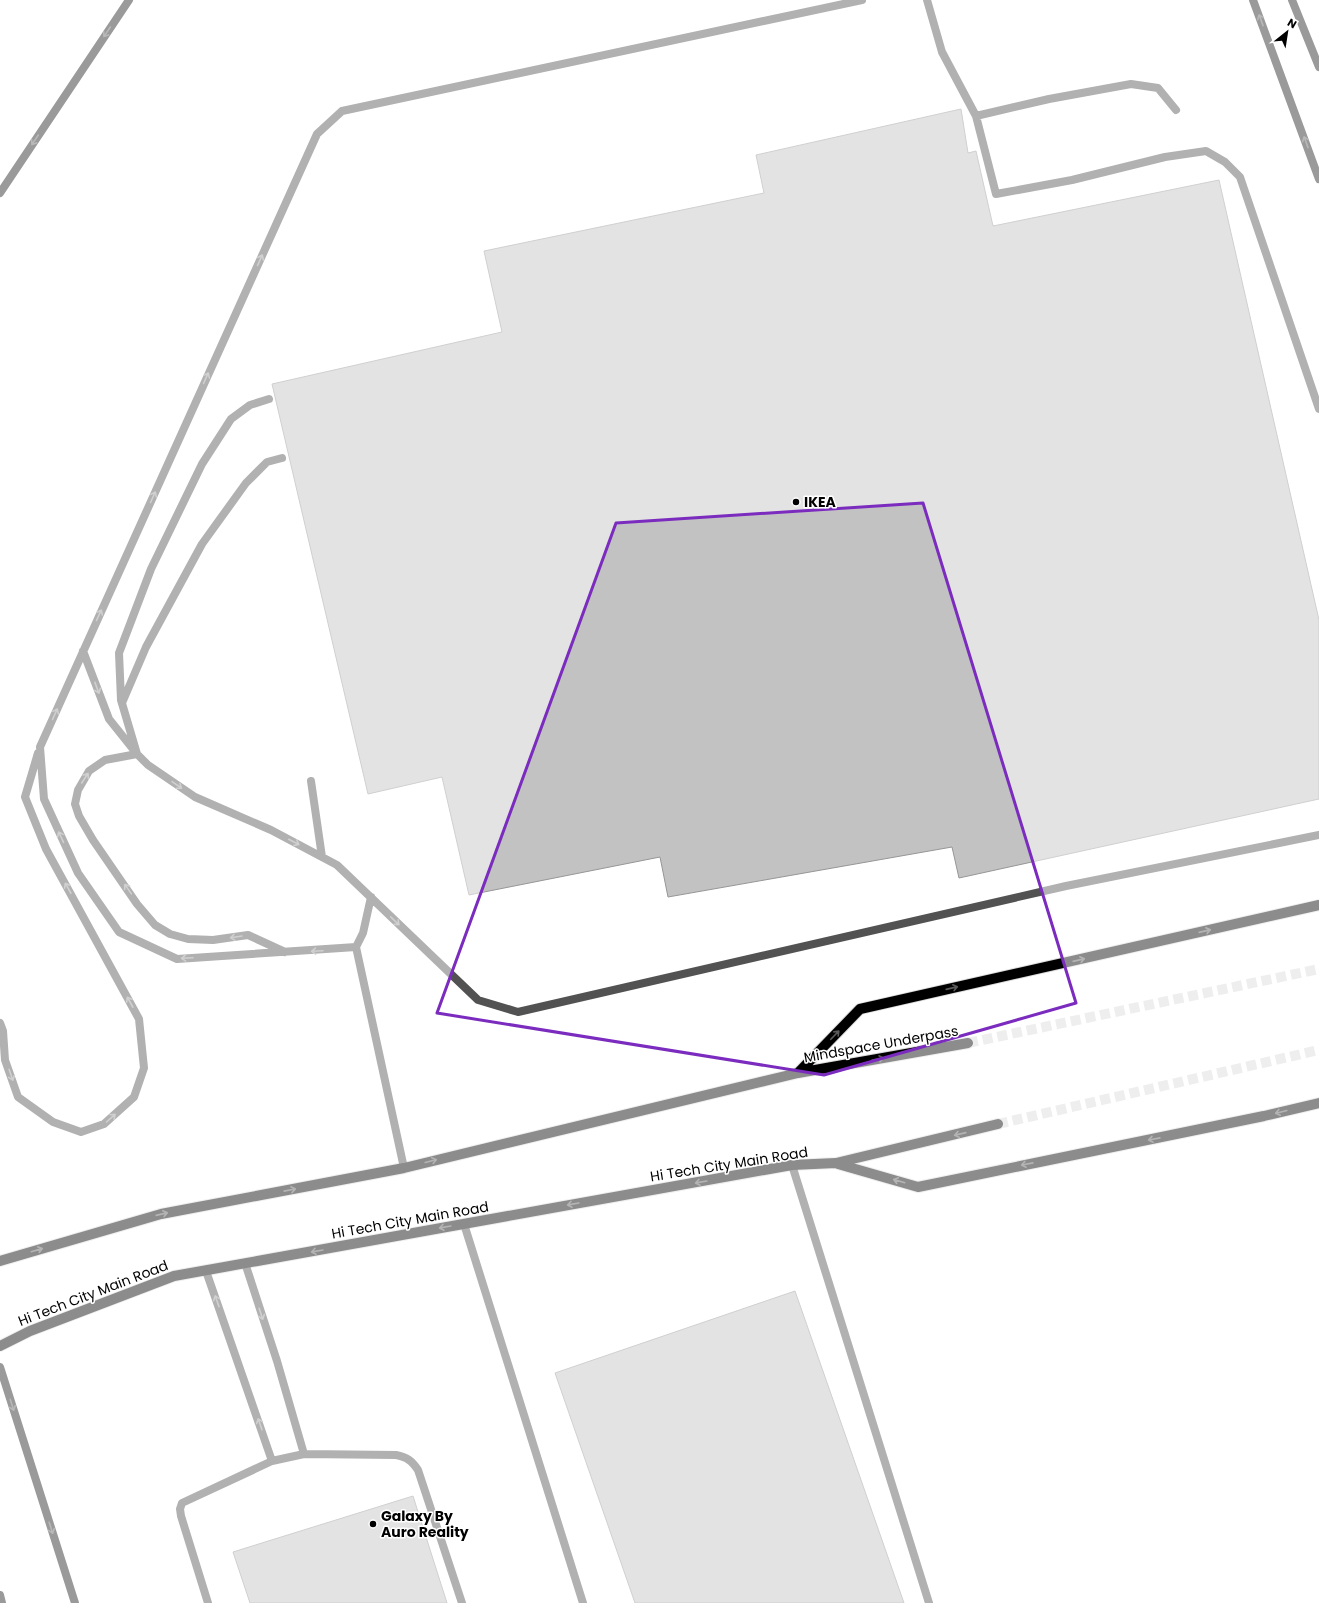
<svg xmlns="http://www.w3.org/2000/svg" width="1319" height="1603" font-family="Poppins,sans-serif">
	<style>
		.building { fill: #c2c2c2; stroke: #969696 }
		.lines { fill: none; stroke-linecap: round; stroke-linejoin: round }
		.primary-tunnel { stroke: #d9d9d9; stroke-width: 10; stroke-dasharray: 10 5; stroke-linecap: butt }
		.primary-casing { stroke: #dbdbdb; stroke-width: 12 }
		.lane { stroke: #525252; stroke-width: 8 }
		.secondary { stroke: #1f1f1f; stroke-width: 8 }
		.primary { stroke: #000; stroke-width: 10 }
		.oneway { stroke: #626262 }
		.oneway2 { stroke: #979797 }
		.oneway3 { stroke: #595959 }
		.marked { fill: none; stroke: #7b2cbf; stroke-width: 3; stroke-linejoin: round }
		.poi-dot { fill: #000; stroke: #fff; stroke-width: 1.5 }
		.labels { text-anchor: middle; stroke-width: 3; stroke-linejoin: round; paint-order: stroke }
		.poi-label { font-size: 14px; font-weight: bold; fill: #000; stroke: #fff; text-anchor: start }
		.street-label { font-size: 14px; fill: #000; stroke: #fff }
	</style>
	<rect width="100%" height="100%" fill="#fff"/>
	<path class="building" d="M961 109 968 153 976 151 993 226 1219 180 1319 620V799L959 878 952 847 668 897 660 857 469 895 442 777 368 794 272 384 502 332 484 251 764 193 756 155Z
		M795 1291 904 1603H635L555 1373Z
		M413 1496 447 1603H250L233 1552Z"/>
	<g class="lines">
		<path class="primary-tunnel" d="M968 1043 1319 969
			M998 1124 1319 1050"/>
		<defs>
			<path id="primary" d="M798 1073 860 1009 1319 905
				M838 1164 918 1187 1264 1116 1319 1103
				M0 1261 161 1214 404 1168 798 1073 968 1043
				M0 1346 30 1331 174 1276 792 1165 836 1163 998 1124"/>
		</defs>
		<use href="#primary" class="primary-casing"/>
		<path class="lane" d="M927 0 942 52 976 116 1049 99 1131 84 1158 88 1176 110
			M976 116 996 194 1072 180 1165 157 1206 151 1225 162 1240 177 1319 409
			M269 399 250 405 231 419 202 464 151 569 119 653 121 700 137 754 105 760 89 771 78 790 75 804 79 816 93 840 137 904 155 925 170 934 188 939 213 940 248 935 285 952
			M83 651 109 719 137 754 148 765 195 797 271 830 337 865 478 1000 518 1012 1066 886 1319 835
			M122 703 146 647 202 544 246 483 267 462 282 458
			M311 781 322 857
			M371 897 363 933 356 947 404 1168
			M356 947 177 959 119 932 78 873 44 799 40 747 317 134 342 111 862 0
			M0 1023 3 1031 5 1060 18 1097 53 1122 81 1132 104 1124 134 1097 144 1068 139 1019 46 849 25 797 38 753
			M792 1165 929 1603
			M464 1224 583 1603
			M245 1263 277 1361 304 1454
			M206 1271 272 1461
			M208 1603 181 1516 180 1509 182 1503 272 1461 304 1454 396 1455C407 1457 412 1461 418 1470L462 1603"/>
		<path class="secondary" d="M1253 0 1319 179
			M1292 0 1319 67
			M0 193 129 0
			M0 1367 75 1603
			M0 1595 2 1603"/>
		<use href="#primary" class="primary"/>
	</g>
	<defs><path id="oneway-shaft" d="M-6 0H5M1.5-3L5.5 0L1.5 3" fill="none" stroke-width="1.6" stroke-linecap="round" stroke-linejoin="round"/></defs>
	<g class="oneway">
		<use href="#oneway-shaft" transform="translate(1261 20) rotate(-110)"/>
		<use href="#oneway-shaft" transform="translate(107 32) rotate(124)"/>
		<use href="#oneway-shaft" transform="translate(35 140) rotate(124)"/>
		<use href="#oneway-shaft" transform="translate(1306 142) rotate(-110)"/>
		<use href="#oneway-shaft" transform="translate(12 1405) rotate(72)"/>
		<use href="#oneway-shaft" transform="translate(51 1528) rotate(72)"/>
	</g>
	<g class="oneway2">
		<use href="#oneway-shaft" transform="translate(260 260) rotate(-66)"/>
		<use href="#oneway-shaft" transform="translate(206 378) rotate(-66)"/>
		<use href="#oneway-shaft" transform="translate(153 497) rotate(-66)"/>
		<use href="#oneway-shaft" transform="translate(99 615) rotate(-66)"/>
		<use href="#oneway-shaft" transform="translate(97 688) rotate(70)"/>
		<use href="#oneway-shaft" transform="translate(55 714) rotate(-66)"/>
		<use href="#oneway-shaft" transform="translate(85 778) rotate(-57)"/>
		<use href="#oneway-shaft" transform="translate(177 785) rotate(35)"/>
		<use href="#oneway-shaft" transform="translate(61 837) rotate(-115)"/>
		<use href="#oneway-shaft" transform="translate(294 842) rotate(27)"/>
		<use href="#oneway-shaft" transform="translate(68 888) rotate(-119)"/>
		<use href="#oneway-shaft" transform="translate(128 889) rotate(-125)"/>
		<use href="#oneway-shaft" transform="translate(395 921) rotate(44)"/>
		<use href="#oneway-shaft" transform="translate(236 937) rotate(171)"/>
		<use href="#oneway-shaft" transform="translate(317 951) rotate(177)"/>
		<use href="#oneway-shaft" transform="translate(187 958) rotate(177)"/>
		<use href="#oneway-shaft" transform="translate(130 1002) rotate(-119)"/>
		<use href="#oneway-shaft" transform="translate(11 1075) rotate(71)"/>
		<use href="#oneway-shaft" transform="translate(111 1118) rotate(-42)"/>
		<use href="#oneway-shaft" transform="translate(217 1301) rotate(-110)"/>
		<use href="#oneway-shaft" transform="translate(261 1314) rotate(72)"/>
		<use href="#oneway-shaft" transform="translate(260 1424) rotate(-109)"/>
	</g>
	<g class="oneway3">
		<use href="#oneway-shaft" transform="translate(1205 931) rotate(-13)"/>
		<use href="#oneway-shaft" transform="translate(1079 960) rotate(-13)"/>
		<use href="#oneway-shaft" transform="translate(952 988) rotate(-13)"/>
		<use href="#oneway-shaft" transform="translate(835 1035) rotate(-46)"/>
		<use href="#oneway-shaft" transform="translate(878 1059) rotate(-10)"/>
		<use href="#oneway-shaft" transform="translate(1281 1112) rotate(166)"/>
		<use href="#oneway-shaft" transform="translate(960 1134) rotate(167)"/>
		<use href="#oneway-shaft" transform="translate(1154 1139) rotate(169)"/>
		<use href="#oneway-shaft" transform="translate(431 1161) rotate(-14)"/>
		<use href="#oneway-shaft" transform="translate(1027 1164) rotate(169)"/>
		<use href="#oneway-shaft" transform="translate(899 1181) rotate(-164)"/>
		<use href="#oneway-shaft" transform="translate(701 1182) rotate(170)"/>
		<use href="#oneway-shaft" transform="translate(290 1190) rotate(-11)"/>
		<use href="#oneway-shaft" transform="translate(573 1204) rotate(170)"/>
		<use href="#oneway-shaft" transform="translate(162 1214) rotate(-13)"/>
		<use href="#oneway-shaft" transform="translate(445 1227) rotate(170)"/>
		<use href="#oneway-shaft" transform="translate(37 1250) rotate(-16)"/>
		<use href="#oneway-shaft" transform="translate(317 1251) rotate(170)"/>
	</g>
	<path d="M0 0H1319V1603H0ZM923 503 1076 1003 824 1075 437 1013 616 523Z" fill="#fff" fill-opacity=".55" fill-rule="evenodd"/>
	<path class="marked" d="M923 503 1076 1003 824 1075 437 1013 616 523Z"/>
	<g class="poi-dot">
		<circle cx="796" cy="502" r="4"/>
		<circle cx="373" cy="1524" r="4"/>
	</g>
	<g class="labels">
		<g class="poi-label">
			<text x="804" y="507">IKEA</text>
			<text x="381" y="1521">Galaxy By<tspan x="381" dy="16">Auro Reality</tspan></text>
		</g>
		<g class="street-label">
			<text transform="translate(881 1044) rotate(-10)" y="5">Mindspace Underpass</text>
			<text transform="translate(729 1164) rotate(-9)" y="5">Hi Tech City Main Road</text>
			<text transform="translate(410 1220) rotate(-10)" y="5">Hi Tech City Main Road</text>
			<text transform="translate(93 1293) rotate(-21)" y="5">Hi Tech City Main Road</text>
		</g>
	</g>
	<g transform="translate(1287 32) rotate(30)" stroke="#ffffff" stroke-width="3" paint-order="stroke">
	<path d="M0-3L7 15L0 10L-7 15Z" fill="#000000"/>
	<text y="-6" font-size="11" font-weight="bold" text-anchor="middle" fill="#000000">N</text>
	</g>
</svg>
